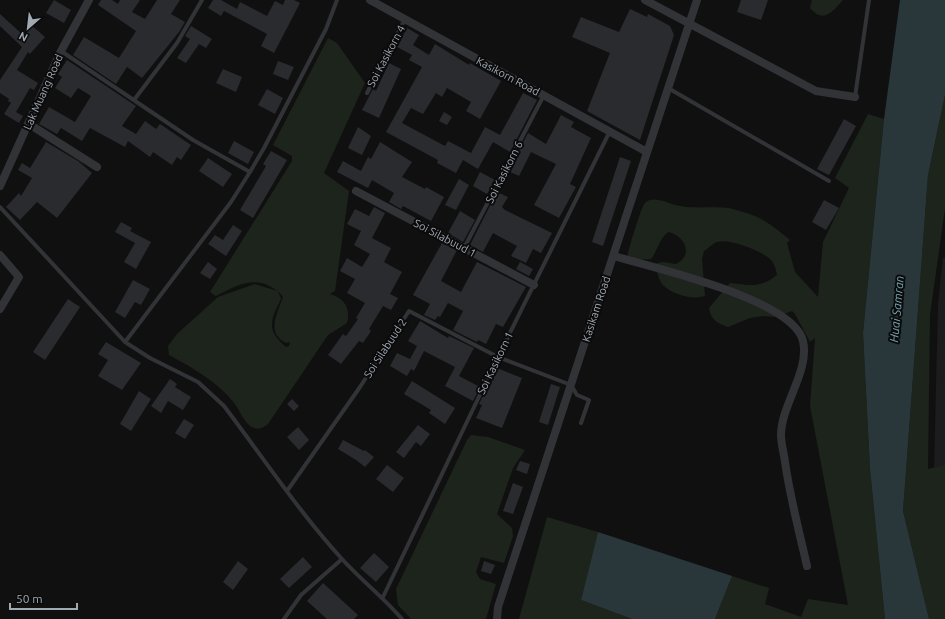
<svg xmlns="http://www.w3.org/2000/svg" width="945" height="619" font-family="Ubuntu,sans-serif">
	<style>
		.built { fill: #1c1c1e }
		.green { fill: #1d241c; fill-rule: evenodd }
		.water { fill: #29373a }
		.building { fill: #2a2b2e }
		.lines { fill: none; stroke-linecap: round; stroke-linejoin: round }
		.lane { stroke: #313336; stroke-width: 4 }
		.street { stroke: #313336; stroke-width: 8 }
		.labels { text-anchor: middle; stroke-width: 4; stroke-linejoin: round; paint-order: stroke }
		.street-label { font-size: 11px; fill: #a0aab3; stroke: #0b0b0c }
		.water-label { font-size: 12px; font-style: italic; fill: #75a3b0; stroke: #0b0b0c }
	</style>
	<rect width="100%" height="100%" fill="#101011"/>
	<path class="built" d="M943 258H945V493L934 472 938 304Z"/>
	<path class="green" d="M812 0H843C832 12 824 24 810 8Z
		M328 38 337 43 365 83 324 173 349 191 335 291 330 294C344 298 351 308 347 323L328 335 268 424C264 427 260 430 254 428 245 425 240 411 235 404 218 382 193 368 169 355L168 346 177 334 218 297 255 284 277 291C256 274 237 285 216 296L210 292 292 161V156L273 145ZM278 291 283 297C277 314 266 333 286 343L290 342 289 346 286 347C266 330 270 321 281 299Z
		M945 95V208L930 315 928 469 945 465V619H929L903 511 928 175Z
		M868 114 884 119 863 333 870 469 885 619H715L732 576 769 588 765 604 801 617 808 599 848 605 810 406 815 338 810 342 795 314 792 311 776 317 763 316 750 318 728 327C717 323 711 320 709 308L730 283C751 285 759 289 777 275 776 270 775 265 772 261 763 251 730 238 717 242 713 243 708 249 704 251L702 259 705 296C692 300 673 295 663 285 659 281 657 270 654 264L663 262 676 264C696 254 682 234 668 232 659 239 658 250 651 259L635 260 627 258C628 251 641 207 645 203 653 194 671 205 680 206 696 209 713 206 729 208 737 210 747 213 755 216 768 222 779 231 790 240L787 243 795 272 818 297 823 242 849 188 835 178Z
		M471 435 488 437 525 450 513 468 497 514 512 528 513 536 504 563 481 557 476 572 480 579 496 584 486 619H411L398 605 396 589 467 440Z
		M547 517 598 532 581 600 632 619H519Z"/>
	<path class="water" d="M900 0H945V95L928 175 903 511 929 619H885L870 469 863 333 884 119Z
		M598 532 732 576 715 619H632L581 600Z"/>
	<path class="building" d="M54 0 71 10 64 23 46 13Z
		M101 0H112L118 4 120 0H140L132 12 145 19 157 0H180L171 14 185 22 179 32 142 78 127 67 116 84 73 55 84 37 119 58 136 31 98 5Z
		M213 0H221L237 9 240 2 267 16 275 1 283 5 285 0H294L300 3 274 53 261 46 267 34 224 11 221 16 208 8Z
		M741 0H768L761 20 737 12Z
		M630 9 647 17 648 14 670 26 674 35 640 140 587 111 610 53 572 37 581 17 619 32Z
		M0 14 22 34 30 24 45 37 30 54 28 52 17 70 38 83 34 90 30 88 16 112 23 116 19 123 4 114 11 103 8 101 9 99 0 93V80L22 47 0 26Z
		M191 26 212 39 206 48 199 44 186 63 177 58 190 39 185 36Z
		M407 28 419 35 413 45 429 55 435 44 469 65 470 63 501 81 480 119 466 111 471 102 447 88 442 97 436 93 423 114 411 108 402 123 445 146 448 141 471 153 485 127 500 135 523 93 537 100 510 152 493 142 478 169 463 160 456 173 437 163 438 160 386 132 422 67 409 60 412 55 397 47Z
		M67 60 136 106 122 126 136 134 145 121 156 129 160 124 191 145 181 160 177 157 172 165 153 152 150 157 128 141 125 147 90 128 82 141 61 128 57 134 39 124 49 107 75 122 91 96 78 88 71 98 55 88 62 77 58 74Z
		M278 61 294 67 288 80 273 74Z
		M389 63 401 69 379 118 362 110 373 89 376 91Z
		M223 69 242 77 236 92 216 83Z
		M267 89 283 98 275 114 258 105Z
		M444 112 452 117 447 125 439 121Z
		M561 115 574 122 571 127 591 138 570 184 576 187 559 218 534 205 556 164 531 152 519 176 508 171 528 133 546 144Z
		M844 119 856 126 829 175 817 169Z
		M358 127 371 136 362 155 348 148Z
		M234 141 254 152 248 164 228 153Z
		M46 142 78 161 92 173 57 218 37 202 20 220 6 207 19 193 21 196 32 178 18 170 22 163 30 168Z
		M380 142 412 162 402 177 425 189 426 187 444 197 431 221 403 206 401 209 389 202 394 193 372 180 368 188 337 172 343 161 361 171 368 157 371 159Z
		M271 151 287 160 253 218 240 210 266 166 263 164Z
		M620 157 631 161 603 246 592 242Z
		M208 158 232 174 223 187 199 171Z
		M480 172 495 180 487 194 473 186Z
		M459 179 469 185 456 210 445 205Z
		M497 192 508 197 502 207 505 210 552 233 541 253 533 249 526 263 511 256 517 246 493 233 483 252 470 245Z
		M824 200 839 208 826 230 812 222Z
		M374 207 385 213 372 238 391 248 384 262 402 272 390 294 398 298 391 310 383 306 369 329 371 331 363 343 359 341 341 364 328 355 343 334 346 336 358 319 356 318 365 303 347 293 355 279 340 271 347 258 362 267 370 254 354 245 361 231 347 224 355 209 369 216Z
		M460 211 475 220 463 242 448 233Z
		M121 222 132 228 130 231 151 242 136 269 124 262 135 243 115 232Z
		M233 225 242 231 226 256 208 244 215 235 223 240Z
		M442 243 457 250 441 281 461 292 477 262 526 287 503 327 496 324 486 344 478 340 477 342 453 330 463 311 448 303 440 317 438 316 435 320 424 315 430 304 413 295Z
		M208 262 217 269 210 279 200 273Z
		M520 262 533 269 529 276 516 269Z
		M133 280 150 289 141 305 135 302 125 318 115 312Z
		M68 299 80 307 45 360 33 352Z
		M420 321 448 338 449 336 474 348 459 376 480 387 473 401 445 386 455 367 424 351 414 371 411 369 407 376 390 366 397 353 410 359 417 346 408 341Z
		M106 342 141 363 122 390 98 376 108 360 98 354Z
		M497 368 522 378 502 428 476 418 482 405 479 404 486 390 488 391Z
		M170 379 177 384 175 387 191 397 183 410 168 401 161 413 151 406Z
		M412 381 455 408 445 424 429 413 431 410 404 394Z
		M551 384 560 387 548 425 539 422Z
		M139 391 151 399 131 431 120 424Z
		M292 399 299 406 294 411 287 404Z
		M184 419 194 425 185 439 175 433Z
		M418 425 430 434 421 446 416 442 404 458 396 452Z
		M298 427 309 440 299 450 287 437Z
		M343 440 364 451 365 450 374 457 365 467 356 460 338 449Z
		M520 461 530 464 527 474 516 470Z
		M387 465 404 478 393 492 376 479Z
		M513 483 523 487 513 514 503 511Z
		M374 553 389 567 376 582 360 568Z
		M303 557 312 567 289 588 280 579Z
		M238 561 248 569 233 590 223 582Z
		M484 561 495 565 491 574 481 571Z
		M323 583 358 615 354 619H327L307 601Z"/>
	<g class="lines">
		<path class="lane" d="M61 51 193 140 250 172
			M668 88 829 181
			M367 93 405 19
			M855 97 869 0
			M134 100 177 43 202 0
			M0 207 125 342 150 358 198 382 224 406C262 456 299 512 342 559 361 580 383 597 402 619
			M464 248 544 95
			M125 342 231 202 250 172 264 148 326 29 337 0
			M287 491 360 387 409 311 498 357 571 385 577 395 589 400 581 423
			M383 597 498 357 610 131
			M284 619 301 595 342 559"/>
		<path class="street" d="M370 0 647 152
			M645 0 816 91 855 97
			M29 124 97 167
			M0 186 61 51 89 0
			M356 191 534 285
			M0 255 19 277 0 309
			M614 256C653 268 793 299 803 341 810 371 781 405 781 435 781 444 784 453 785 462 790 497 799 531 807 566
			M497 619 498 607 697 0"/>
	</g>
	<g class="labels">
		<g class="street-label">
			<text transform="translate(386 56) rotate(-62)" y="4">Soi Kasikorn 4</text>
			<text transform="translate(508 76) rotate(28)" y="4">Kasikorn Road</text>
			<text transform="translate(43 92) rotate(-66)" y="4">Lak Muang Road</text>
			<text transform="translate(504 172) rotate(-63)" y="4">Soi Kasikorn 6</text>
			<text transform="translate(445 238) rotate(28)" y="4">Soi Silabuud 1</text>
			<text transform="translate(596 309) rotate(-72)" y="4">Kasikam Road</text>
			<text transform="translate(385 348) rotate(-57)" y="4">Soi Silabuud 2</text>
			<text transform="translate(495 363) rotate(-64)" y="4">Soi Kasikorn 1</text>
		</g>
		<g class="water-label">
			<text transform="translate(897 309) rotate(-85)" y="4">Huai Samran</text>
		</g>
	</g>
	<g transform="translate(28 28) rotate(208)" stroke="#0b0b0c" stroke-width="3" paint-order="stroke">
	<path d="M0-3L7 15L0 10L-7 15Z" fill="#a0aab3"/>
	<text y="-6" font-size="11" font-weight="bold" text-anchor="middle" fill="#a0aab3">N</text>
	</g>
	<path d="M10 603v6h67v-6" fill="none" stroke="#a0aab3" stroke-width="2"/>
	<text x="16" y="603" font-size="12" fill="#a0aab3" stroke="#0b0b0c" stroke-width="3" paint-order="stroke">50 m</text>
</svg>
